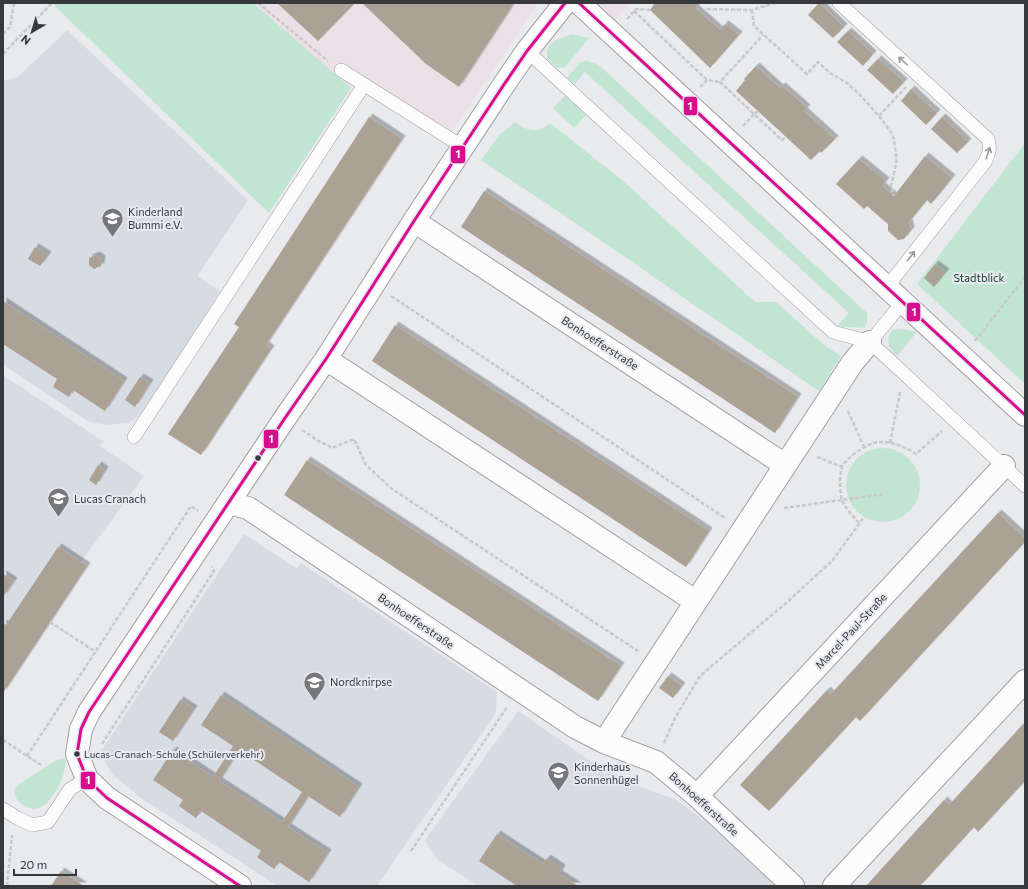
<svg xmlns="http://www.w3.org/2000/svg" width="1028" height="889" font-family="Commissioner,sans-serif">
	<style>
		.commercial { fill: #ece0e7 }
		.built { fill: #d7dce3 }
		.green { fill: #c2e5d3 }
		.building { fill: #aca195; fill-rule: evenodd; filter: url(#shadow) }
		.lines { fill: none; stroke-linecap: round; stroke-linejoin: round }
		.service-casing { stroke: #9fa1a3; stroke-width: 14 }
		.minor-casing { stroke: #9fa1a3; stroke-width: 24 }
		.tertiary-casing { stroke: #9fa1a3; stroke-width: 24 }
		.path { stroke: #c8c9cb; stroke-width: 2.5; stroke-dasharray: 4 2; stroke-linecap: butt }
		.service { stroke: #fcfcfc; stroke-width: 13 }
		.minor { stroke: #fcfcfc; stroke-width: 22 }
		.tertiary { stroke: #fcfcfc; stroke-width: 22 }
		.bus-1-casing { stroke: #e6e9ef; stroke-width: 6 }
		.bus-1 { stroke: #d80c8c; stroke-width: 3 }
		.oneway { stroke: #9a9a9c }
		.bus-dot { fill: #38393c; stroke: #e6e9ef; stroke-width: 1.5 }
		.labels { text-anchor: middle; stroke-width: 4; stroke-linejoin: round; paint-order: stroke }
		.bus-label { font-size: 10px; fill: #38393c; stroke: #e6e9ef; text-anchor: start }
		.poi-label { font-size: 11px; fill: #38393c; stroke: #e6e9ef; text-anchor: start }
		.park-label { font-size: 11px; fill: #19412c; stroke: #e6e9ef }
		.street-label { font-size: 11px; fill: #38393c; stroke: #e6e9ef }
		.line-badge { stroke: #e6e9ef; stroke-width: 1.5 }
		.badge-label { font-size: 11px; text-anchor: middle; font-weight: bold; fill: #fff }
	</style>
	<defs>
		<filter id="shadow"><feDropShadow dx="3.5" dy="-3.5" stdDeviation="0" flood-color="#0004"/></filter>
	</defs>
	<rect width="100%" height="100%" fill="#e8eaed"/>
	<path class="commercial" d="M253 3H538L447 139 354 82 351 88Z
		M567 3H632L602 35Z"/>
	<path class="built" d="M67 30 248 200 197 276 220 291 143 414 128 423 108 425 89 422 3 365V81L18 77Z
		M3 375 103 441 100 446 144 476 81 562 87 566 3 693Z
		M244 534 297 569 301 563 497 692 496 713 377 886H278L141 798 112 774 100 753Z
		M518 711 589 760 643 788 675 799 713 826 775 886H479L437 859 425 840Z"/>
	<path class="green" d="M53 3H253L351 88 269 213 58 9Z
		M571 34 589 38 565 67 558 68 547 59V49L554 41Z
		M587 61 596 64 601 67 867 313V322L864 328 837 326 849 313 585 72 575 84 567 78 580 62Z
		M565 96 586 115 574 128 553 108Z
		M515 122C527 131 538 134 550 123L621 179 755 302H776L824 345 841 356 819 391 561 213 481 160 499 135Z
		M1025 143V384L917 284Z
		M903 329 917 332 896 357 889 346 888 337 893 330Z
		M846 485a37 37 0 1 1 74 0a37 37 0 1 1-74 0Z
		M65 758C69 772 51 808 35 809 31 809 27 807 23 805 17 801 15 797 14 790L19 784 56 760Z"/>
	<path class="building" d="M277 3H355L318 41Z
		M362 3H514L459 87 426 64Z
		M655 3H700L695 8 720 30 725 24 739 35 710 68 650 10Z
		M819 3 844 27 833 38 808 15Z
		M848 31 873 54 863 66 837 42Z
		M878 59 904 82 893 94 867 70Z
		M756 66 780 88 782 86 807 108 804 111 835 139 821 153 820 151 811 160 736 91 745 80 744 79Z
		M911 89 937 113 926 125 901 101Z
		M369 117 402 139 266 345 271 349 201 455 168 434 239 327 234 324Z
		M942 117 968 142 957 153 931 129Z
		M925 156 952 178 931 204 927 200 909 222 911 230 904 239 898 240 888 231V224L867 206 864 209 836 184 859 159 886 181 882 186 894 196Z
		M484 191 798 397 775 433 461 227Z
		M35 247 48 255 40 266 28 259Z
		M96 255 102 259 101 266 94 269 89 265V258Z
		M935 264 946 272 934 287 924 278Z
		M3 301 124 381 105 411 73 390 69 397 53 387 57 379 3 344Z
		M395 325 709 531 686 567 372 361Z
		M140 377 150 383 135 407 125 400Z
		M307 460 621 666 598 701 284 495Z
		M98 465 105 470 96 485 89 480Z
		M998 513 1025 538V542L860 721 856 717 769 811 740 785 827 690 831 694Z
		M58 547 87 566 3 693V623L6 625Z
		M3 574 14 581 3 597Z
		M668 676 682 686 673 698 659 688Z
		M221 695 359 787 340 817 308 796 288 827 328 853 309 882 279 862 274 869 257 857 261 851 201 811 196 818 179 806 183 800 153 780 173 750 213 777 233 746 201 725ZM239 750 302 792 282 822 219 781Z
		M180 700 194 709 173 741 159 732Z
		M1025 722V781L978 832 974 827 920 886H866L944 800 949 805Z
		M497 834 543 864 547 858 562 868 559 874 578 886H517L479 861Z
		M61 871 75 880 84 886H51Z"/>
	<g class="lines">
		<defs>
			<path id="service" d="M839 3 988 139C991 148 989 154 985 162L887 287
				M527 51 833 332 870 342 1025 486
				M341 70 463 147
				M870 342 903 302
				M134 437 364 85
				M3 809 17 818 32 825 48 822 70 789 87 779"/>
			<path id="minor" d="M414 221 785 465
				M326 359 695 601
				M229 503 248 508 575 727 604 742 656 762 697 796 793 886
				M604 742 853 362 870 342
				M697 796 1004 466
				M240 886 107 798 87 779 77 754 81 729 89 712 285 418 326 359 414 221 503 86 527 51 565 3
				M834 886 1025 681"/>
			<path id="tertiary" d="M579 3 1025 415"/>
		</defs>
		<use href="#service" class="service-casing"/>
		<use href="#minor" class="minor-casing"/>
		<use href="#tertiary" class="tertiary-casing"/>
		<path class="path" d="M258 3 328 61
			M707 9 752 10 775 3
			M752 10 754 26 807 74 818 62 830 73 847 83 860 95 879 116 893 135 896 154V165L891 186 894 196
			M634 11 707 80
			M627 19 636 9 650 10
			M3 34 10 27 14 3
			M3 54 52 3
			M700 87 707 80 720 82
			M758 111 754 114 720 82 763 35
			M879 116 906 87
			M743 126 754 114 782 140 786 137
			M391 296 725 518
			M975 341 1025 277
			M848 411 864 447
			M302 430 317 440 332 448 354 439 366 465 392 489 638 651
			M890 443 900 392
			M817 457 843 467
			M784 508 884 494
			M859 523C853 516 846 509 842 501 840 493 839 475 842 467 847 457 867 443 879 442 892 441 905 447 916 454L942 431
			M50 622 96 652
			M3 740 41 765
			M664 743 675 718 700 676 786 603 832 561 864 517
			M102 744 214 571 212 566
			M27 756 191 506 198 511
			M411 851 507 707
			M7 886 12 835"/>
		<use href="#service" class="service"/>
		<use href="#minor" class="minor"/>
		<use href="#tertiary" class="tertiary"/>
		<defs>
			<path id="bus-1" d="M579 3 1025 415
				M240 886 107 798 87 779 77 754 81 729 89 712 285 418 326 359 414 221 503 86 527 51 565 3"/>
		</defs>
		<use href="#bus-1" class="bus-1-casing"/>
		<use href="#bus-1" class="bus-1"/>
	</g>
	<defs><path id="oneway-shaft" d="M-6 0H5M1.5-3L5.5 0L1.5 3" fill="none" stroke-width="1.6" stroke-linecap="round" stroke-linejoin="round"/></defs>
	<g class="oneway">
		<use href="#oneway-shaft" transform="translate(903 61) rotate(-138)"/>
		<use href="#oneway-shaft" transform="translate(988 153) rotate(-72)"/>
		<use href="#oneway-shaft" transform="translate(911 256) rotate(-52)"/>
	</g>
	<defs>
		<symbol id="school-pin" viewBox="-11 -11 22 30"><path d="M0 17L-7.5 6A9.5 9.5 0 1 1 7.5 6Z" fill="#76777a" stroke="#e6e9ef"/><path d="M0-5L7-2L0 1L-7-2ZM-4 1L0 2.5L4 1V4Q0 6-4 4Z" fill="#fff"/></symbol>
	</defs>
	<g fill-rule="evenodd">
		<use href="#school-pin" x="100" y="206" width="25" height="34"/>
		<use href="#school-pin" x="46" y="486" width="25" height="34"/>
		<use href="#school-pin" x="302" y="670" width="25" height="34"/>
		<use href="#school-pin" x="546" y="760" width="25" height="34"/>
	</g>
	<g class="bus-dot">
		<circle cx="258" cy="458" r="3.5"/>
		<circle cx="77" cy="754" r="3.5"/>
	</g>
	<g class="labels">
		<g class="bus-label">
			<text x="84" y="758">Lucas-Cranach-Schule (Schülerverkehr)</text>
		</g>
		<g class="poi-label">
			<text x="128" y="216">Kinderland<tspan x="128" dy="13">Bummi e.V.</tspan></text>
			<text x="74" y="503">Lucas Cranach</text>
			<text x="330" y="686">Nordknirpse</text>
			<text x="574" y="771">Kinderhaus<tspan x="574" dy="13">Sonnenhügel</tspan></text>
		</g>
		<g class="park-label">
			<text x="979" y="282">Stadtblick</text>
		</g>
		<g class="street-label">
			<text transform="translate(600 343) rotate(33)" y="4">Bonhoefferstraße</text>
			<text transform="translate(416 621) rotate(34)" y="4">Bonhoefferstraße</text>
			<text transform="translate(851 631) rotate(-47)" y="4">Marcel-Paul-Straße</text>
			<text transform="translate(704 804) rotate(42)" y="4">Bonhoefferstraße</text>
		</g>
	</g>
	<g class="line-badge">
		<rect x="683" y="96" width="15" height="20" rx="4" fill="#d80c8c"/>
		<rect x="450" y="145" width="16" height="19" rx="4" fill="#d80c8c"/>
		<rect x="906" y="302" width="15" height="20" rx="4" fill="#d80c8c"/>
		<rect x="263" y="429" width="16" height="20" rx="4" fill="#d80c8c"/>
		<rect x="80" y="771" width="16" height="19" rx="4" fill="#d80c8c"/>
	</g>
	<g class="badge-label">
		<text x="690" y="110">1</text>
		<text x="458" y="158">1</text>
		<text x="914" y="316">1</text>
		<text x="271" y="443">1</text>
		<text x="88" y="784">1</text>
	</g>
	<rect width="1028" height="889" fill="none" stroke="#38393c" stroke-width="8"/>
	<g transform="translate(32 32) rotate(218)" stroke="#e6e9ef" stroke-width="3" paint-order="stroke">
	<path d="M0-3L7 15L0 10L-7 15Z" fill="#38393c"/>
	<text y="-6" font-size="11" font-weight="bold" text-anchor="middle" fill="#38393c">N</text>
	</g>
	<path d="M14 869v6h62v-6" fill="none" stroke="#38393c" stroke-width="2"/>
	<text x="20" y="869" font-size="12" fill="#38393c" stroke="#e6e9ef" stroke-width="3" paint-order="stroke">20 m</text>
</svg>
